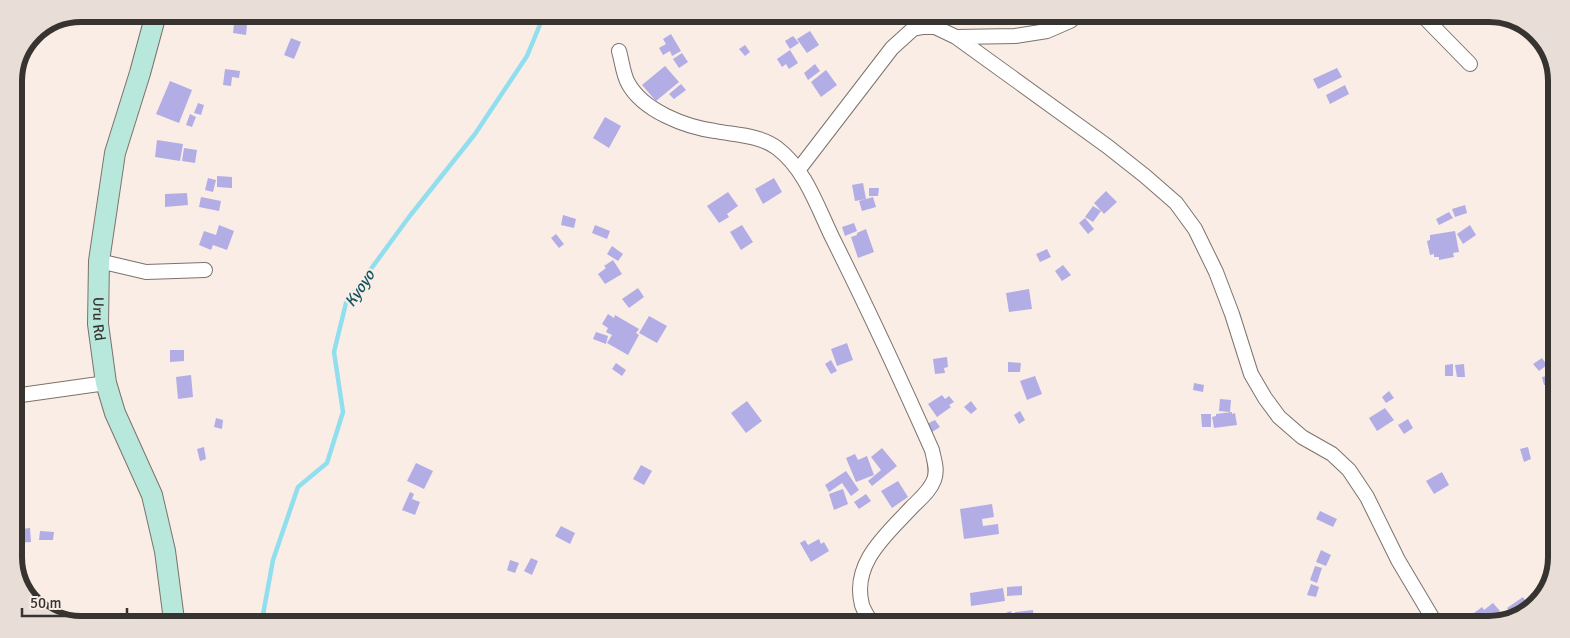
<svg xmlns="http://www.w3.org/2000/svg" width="1570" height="638" font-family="Signika,sans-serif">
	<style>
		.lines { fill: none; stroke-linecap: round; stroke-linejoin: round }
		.stream { stroke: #91dfee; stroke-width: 4.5 }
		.building { fill: #b2ade5 }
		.street-casing { stroke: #7d726c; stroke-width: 16 }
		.secondary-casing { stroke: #7d726c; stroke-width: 22 }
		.street { stroke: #fff; stroke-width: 14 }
		.secondary { stroke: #b8e8db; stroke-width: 20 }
		.labels { text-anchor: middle; stroke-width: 4.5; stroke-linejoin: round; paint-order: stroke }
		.street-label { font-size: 15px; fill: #373330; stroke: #f9ede6 }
		.water-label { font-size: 16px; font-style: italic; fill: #0f535e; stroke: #f9ede6 }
		.rim { fill: none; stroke: #373330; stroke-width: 6 }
	</style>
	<rect width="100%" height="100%" fill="#f9ede6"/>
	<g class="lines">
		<path class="stream" d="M262 620 273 560 298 487 327 463 343 412 334 352 346 303 409 217 475 134 527 56 544 15"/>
	</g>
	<path class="building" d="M234 24 247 25 246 35 233 33Z
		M810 31 819 45 807 53 797 39Z
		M671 34 681 51 672 56 670 51 663 55 659 48 666 44 663 39Z
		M793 36 799 43 790 49 785 41Z
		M291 38 301 42 294 59 284 55Z
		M745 45 750 52 745 56 739 49Z
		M790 50 798 63 789 69 786 64 782 67 777 59Z
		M682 53 688 62 679 68 673 59Z
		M815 64 820 71 808 80 804 73Z
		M665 66 679 82 656 101 642 85Z
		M1337 68 1342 77 1318 89 1313 79Z
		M225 69 240 71 239 78 232 77 231 86 223 85Z
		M826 70 837 85 821 97 811 82Z
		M170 81 192 90 179 123 156 114Z
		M681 84 686 90 674 99 669 94Z
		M1345 85 1349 94 1330 104 1326 95Z
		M198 103 204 105 201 115 194 113Z
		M190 114 196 117 192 127 186 125Z
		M605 117 621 126 609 148 593 138Z
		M157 140 183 144 180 161 155 157Z
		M184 148 197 150 195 163 182 161Z
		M217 176 232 177V188L217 187Z
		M208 178 216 180 213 192 205 190Z
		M774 178 782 192 763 204 755 189Z
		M863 183 866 199 855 201 852 185Z
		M869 188H879L878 196H869Z
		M1106 191 1117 202 1104 214 1094 203Z
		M728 192 738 206 727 214 729 217 719 223 707 206Z
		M187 193 188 205 165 207V194Z
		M201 197 221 201 219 211 199 207Z
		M873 197 876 207 862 211 859 201Z
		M1465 205 1467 213 1455 217 1452 209Z
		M1093 206 1101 211 1093 222 1085 217Z
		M1449 212 1453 218 1439 225 1436 219Z
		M563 215 576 219 574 228 561 225Z
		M1085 218 1094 229 1088 234 1079 223Z
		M854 223 857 231 845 236 842 227Z
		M219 225 234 231 227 250 213 245 211 250 199 245 204 231 216 235Z
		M595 225 610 231 607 239 592 233Z
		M742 225 753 242 741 250 730 232Z
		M1470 225 1476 235 1463 244 1457 234Z
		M866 229 874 252 858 258 851 237 857 235V233Z
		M1455 231 1459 252 1453 253 1454 257 1439 260V257H1434V254L1430 255 1427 241 1430 240V235Z
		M556 234 564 244 559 248 551 238Z
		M612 246 623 254 618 261 607 254Z
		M1047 249 1051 257 1040 262 1036 254Z
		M613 260 622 274 605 284 598 274 606 268 604 266Z
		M1063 265 1071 275 1062 281 1055 271Z
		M638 288 644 297 629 308 622 299Z
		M1029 289 1032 309 1009 312 1006 293Z
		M608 314 614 318 615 315 639 329 636 333 639 335 628 355 607 343 612 335 606 332 608 328 602 324Z
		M649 316 667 326 657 343 639 333Z
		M596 332 608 336 606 344 593 339Z
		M847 343 853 360 837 366 831 349Z
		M170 350H184V361L170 362Z
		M1550 356H1553V374L1548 373Z
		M947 357 948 367 944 368 945 373 935 374 933 359Z
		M1542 358 1547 365 1539 371 1533 364Z
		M831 360 837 371 831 374 825 364Z
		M1008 362 1021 363 1020 372H1008Z
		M616 363 626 370 622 376 612 369Z
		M1453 364V376H1445V365Z
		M1464 364 1465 377H1457L1455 365Z
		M191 375 193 397 178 399 176 377Z
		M1551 375 1552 384 1544 385 1542 377Z
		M1035 376 1042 394 1027 400 1020 381Z
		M1194 383 1204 385 1203 392 1193 390Z
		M1389 391 1394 398 1386 403 1382 397Z
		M942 395 945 399 949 396 954 402 949 405 951 407 937 417 928 404Z
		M1220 399 1231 400 1230 412 1219 411Z
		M747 401 762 421 746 433 731 413Z
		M971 401 977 409 971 414 964 407Z
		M1385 408 1394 420 1377 431 1369 418Z
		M1020 411 1025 420 1019 424 1014 415Z
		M1232 412V414L1235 413 1237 425 1214 428 1212 417 1216 416V414Z
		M1201 414H1211V427H1202Z
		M216 418 223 420 222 429 214 427Z
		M1408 419 1413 428 1404 434 1398 425Z
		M935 420 940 427 932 432 927 424Z
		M1553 431 1552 453 1545 434Z
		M204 447 206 459 200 461 197 449Z
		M1528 447 1531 459 1524 462 1520 449Z
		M882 448 897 466 872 486 868 481 881 470 871 457Z
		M855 454 858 460 867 456 874 475 856 482 846 458Z
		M416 463 433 471 424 489 407 481Z
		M641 465 652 471 644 485 633 479Z
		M846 471 859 490 851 496 842 483 829 492 825 485Z
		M1442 472 1449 485 1434 494 1426 481Z
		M898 481 908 497 892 508 881 491Z
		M843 489 848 504 834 510 829 494Z
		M410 492 414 494 412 499 420 502 415 515 402 510Z
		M866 494 871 501 859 509 854 502Z
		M992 504 994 517 982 519 983 526 998 524 999 534 964 539 960 509Z
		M1320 511 1337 519 1333 527 1316 519Z
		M561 526 575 533 570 544 555 536Z
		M30 528 31 542 14 543V530Z
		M40 531 54 532 53 540H39Z
		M819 539 821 544 824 542 829 551 811 562 800 543 805 540 808 545Z
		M1321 550 1331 555 1326 566 1316 562Z
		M531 558 538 561 532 575 524 571Z
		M510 560 519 563 515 573 507 570Z
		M1315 566 1322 568 1317 583 1310 580Z
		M1311 584 1319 587 1316 597 1307 595Z
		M1022 586V595L1007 596V587Z
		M1003 588 1005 601 971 606 970 593Z
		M1523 597 1530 608 1526 613 1513 617 1507 608Z
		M1493 603 1500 611 1491 619 1494 623 1488 624H1463L1462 622 1482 607 1484 610Z
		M1033 610 1034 623H1016L1015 612Z
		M1011 611 1014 623 995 622 994 617Z
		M1502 612 1507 619 1495 622 1493 618Z"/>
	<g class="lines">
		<defs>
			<path id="street" d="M1426 19 1470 64
				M956 37 1107 146 1145 176 1176 203 1195 229 1216 272 1232 314 1251 374 1265 398 1279 417 1302 437 1332 454 1349 470 1367 497 1398 560 1436 624
				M619 51C622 61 623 74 628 83 643 111 686 127 715 131 735 135 760 135 777 148 805 169 817 206 832 237 867 307 900 378 932 450 934 460 938 470 934 480 930 491 920 499 912 507 887 534 851 563 862 605 864 611 868 617 871 622
				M799 169 892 48 913 29 923 27H935L956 37 1015 36 1047 31 1070 21 1075 17
				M99 261 146 272 205 270
				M14 396 106 383"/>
			<g id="secondary">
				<path id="s1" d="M156 14 140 73 115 153 99 261 98 324 106 383 115 413 152 495 165 551 174 620"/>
			</g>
		</defs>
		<use href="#street" class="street-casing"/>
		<use href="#secondary" class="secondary-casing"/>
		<use href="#street" class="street"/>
		<use href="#secondary" class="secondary"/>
	</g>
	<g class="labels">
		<g class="street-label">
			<text dy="5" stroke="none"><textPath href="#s1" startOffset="312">Uru Rd</textPath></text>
		</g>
		<g class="water-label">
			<text transform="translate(359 288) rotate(-56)" y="6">Kyoyo</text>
		</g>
	</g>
	<path d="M0 0H1570V638H0ZM81 22H1489A59 59 0 0 1 1548 81V557A59 59 0 0 1 1489 616H81A59 59 0 0 1 22 557V81A59 59 0 0 1 81 22Z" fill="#e9ded7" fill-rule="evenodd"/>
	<path class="rim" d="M81 22H1489A59 59 0 0 1 1548 81V557A59 59 0 0 1 1489 616H81A59 59 0 0 1 22 557V81A59 59 0 0 1 81 22Z"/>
	<path d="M22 608v8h105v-8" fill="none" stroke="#373330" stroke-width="2.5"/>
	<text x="30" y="608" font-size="15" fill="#373330" stroke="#f9ede6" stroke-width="4" paint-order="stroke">50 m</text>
</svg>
